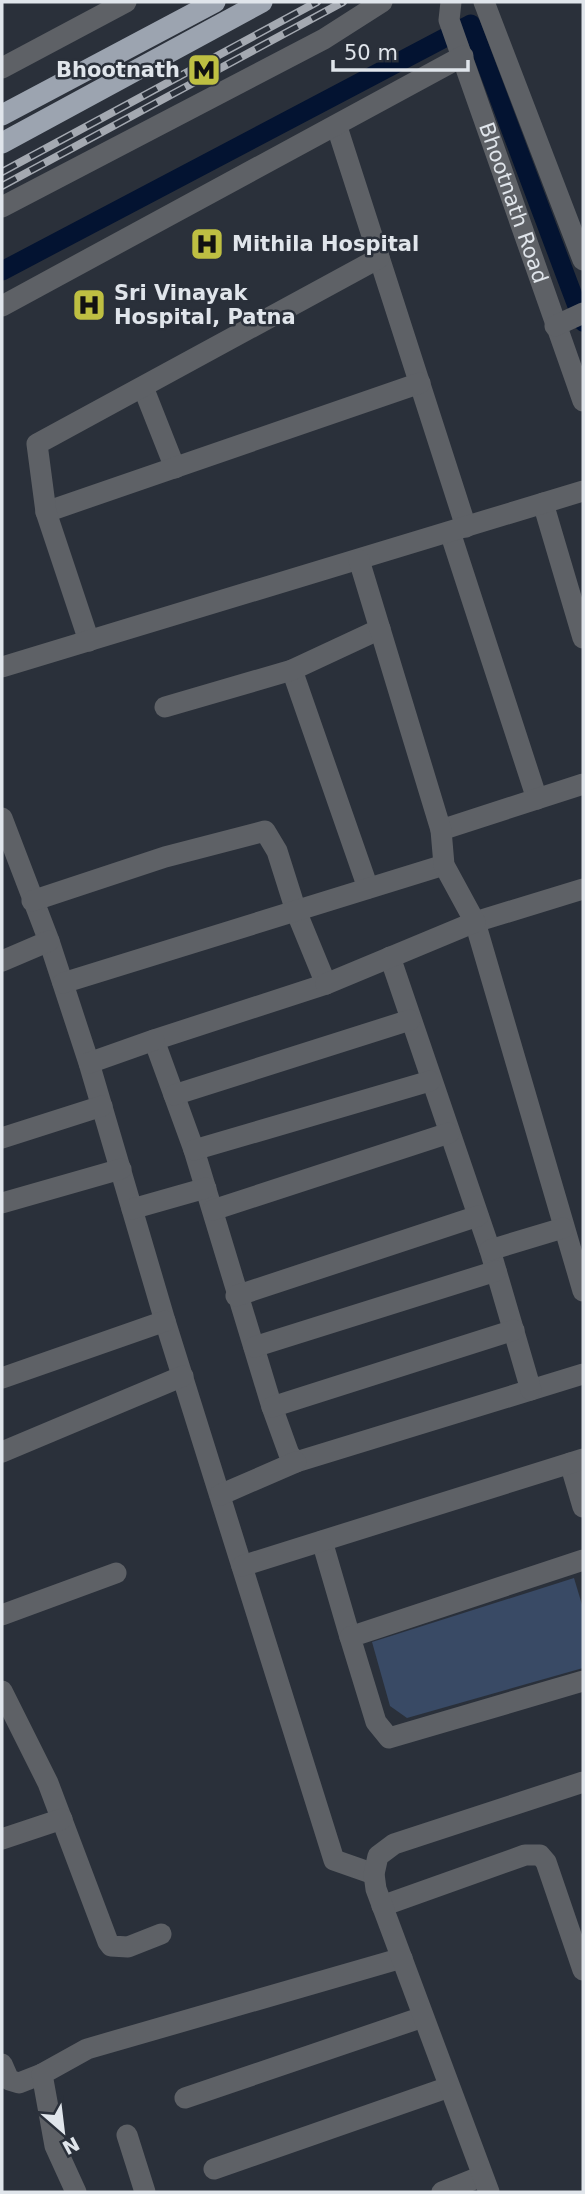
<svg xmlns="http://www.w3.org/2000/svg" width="585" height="2194" font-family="'DejaVu Sans',sans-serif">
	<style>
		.green { fill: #394a65 }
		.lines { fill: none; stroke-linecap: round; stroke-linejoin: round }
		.canal { stroke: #031331; stroke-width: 19 }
		.minor { stroke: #5e6166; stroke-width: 21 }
		.highway { stroke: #9ca4b0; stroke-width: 21 }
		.rail-casing { stroke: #a4a9b1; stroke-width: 8 }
		.rail { stroke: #2a303a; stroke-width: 5; stroke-dasharray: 16; stroke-linecap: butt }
		.labels { text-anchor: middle; stroke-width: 5; stroke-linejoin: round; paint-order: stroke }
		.poi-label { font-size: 21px; font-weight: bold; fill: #e0e5eb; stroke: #2a303a; text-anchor: start }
		.street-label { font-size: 21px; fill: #e0e5eb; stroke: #2a303a }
	</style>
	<rect width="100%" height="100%" fill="#2a303a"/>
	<path class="green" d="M574 1578 583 1608V1668L407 1718 390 1706 372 1642Z"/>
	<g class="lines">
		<path class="canal" d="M2 271 471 24 583 322"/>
		<g class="minor">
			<path id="s1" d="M451 2 449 20 583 401"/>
			<path d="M484 2 583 260"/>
			<path d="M2 68 126 2"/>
			<path d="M337 127 466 527"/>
			<path d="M2 207 324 39 382 2"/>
			<path d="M2 306 463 56"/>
			<path d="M555 326 583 313"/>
			<path d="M143 387 175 468"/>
			<path d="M543 503 583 638"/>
			<path d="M46 512 420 383"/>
			<path d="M450 532 537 799"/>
			<path d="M89 641 46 512 37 444 379 258"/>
			<path d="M2 667 583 491"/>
			<path d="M292 670 368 888"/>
			<path d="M165 707 292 670 380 629"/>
			<path d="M2 818 49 941 89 1063 165 1321 334 1860 374 1874"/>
			<path d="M441 830 583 784"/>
			<path d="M583 889 475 922 583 1291"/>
			<path d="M32 901 165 857 265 831 277 851 296 911 326 984 154 1040 194 1150 272 1407 289 1454 296 1462 583 1374"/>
			<path d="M390 957 490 1250 531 1390"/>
			<path d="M2 961 49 941"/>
			<path d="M63 983 444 865"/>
			<path d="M326 984 475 922 444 865 441 830 359 560"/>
			<path d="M89 1063 154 1040"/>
			<path d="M174 1095 410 1020"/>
			<path d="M2 1138 102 1106"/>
			<path d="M194 1150 430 1081"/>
			<path d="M2 1203 121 1169"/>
			<path d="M132 1209 206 1188"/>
			<path d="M213 1210 449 1133"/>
			<path d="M490 1250 563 1228"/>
			<path d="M236 1296 478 1216"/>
			<path d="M254 1347 496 1271"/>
			<path d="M2 1378 165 1321"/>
			<path d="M272 1407 514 1330"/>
			<path d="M2 1452 183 1376"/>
			<path d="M570 1463 583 1507"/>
			<path d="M220 1495 296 1462"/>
			<path d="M322 1541 350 1637"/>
			<path d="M583 1560 350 1637 376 1722 389 1738 583 1681"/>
			<path d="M242 1566 583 1459"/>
			<path d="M2 1615 116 1573"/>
			<path d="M2 1691 48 1783 108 1942 111 1946 128 1947 161 1934"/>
			<path d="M2 1839 62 1819"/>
			<path d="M382 1906 525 1855H540L546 1862 583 1970"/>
			<path d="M2 2064 9 2080 19 2083 42 2074"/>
			<path d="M185 2098 423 2017"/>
			<path d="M127 2135 145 2192"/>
			<path d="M214 2169 449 2087"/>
			<path d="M76 2192 55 2146 42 2074 87 2049 402 1958"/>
			<path d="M442 2192 482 2176"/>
			<path d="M489 2192 376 1889 374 1874 378 1856 394 1844 583 1782"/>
		</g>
		<path class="highway" d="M2 115 215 2
			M2 143 262 2"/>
		<defs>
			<path id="rail" d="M2 172 317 2
				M2 186 343 2"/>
		</defs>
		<use href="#rail" class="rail-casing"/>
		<use href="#rail" class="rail"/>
	</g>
	<defs>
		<symbol id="metro-square" viewBox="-11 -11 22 22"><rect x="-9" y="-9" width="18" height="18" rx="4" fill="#bebf42" stroke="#2a303a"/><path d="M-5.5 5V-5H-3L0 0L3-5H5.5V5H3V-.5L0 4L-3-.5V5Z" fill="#111"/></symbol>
		<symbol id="hospital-square" viewBox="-11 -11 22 22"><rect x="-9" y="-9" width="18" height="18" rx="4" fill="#bebf42" stroke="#2a303a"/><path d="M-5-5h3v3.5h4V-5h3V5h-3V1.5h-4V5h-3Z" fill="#111"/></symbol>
	</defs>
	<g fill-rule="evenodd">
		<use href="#metro-square" x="185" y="51" width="38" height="38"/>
		<use href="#hospital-square" x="188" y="225" width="38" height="38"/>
		<use href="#hospital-square" x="70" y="286" width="38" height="38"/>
	</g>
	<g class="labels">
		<g class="poi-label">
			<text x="180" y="77" text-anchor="end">Bhootnath</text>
			<text x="232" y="251">Mithila Hospital</text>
			<text x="114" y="300">Sri Vinayak<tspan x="114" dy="24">Hospital, Patna</tspan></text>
		</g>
		<g class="street-label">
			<text dy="7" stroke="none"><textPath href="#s1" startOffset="212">Bhootnath Road</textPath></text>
		</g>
	</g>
	<rect width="585" height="2194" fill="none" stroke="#e0e5eb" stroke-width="7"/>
	<g transform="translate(63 2131) rotate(152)" stroke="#2a303a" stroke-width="5" paint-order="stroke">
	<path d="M0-5L12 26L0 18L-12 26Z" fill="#e0e5eb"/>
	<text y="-10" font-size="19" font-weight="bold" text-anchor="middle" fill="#e0e5eb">N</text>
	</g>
	<path d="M333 60v10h135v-10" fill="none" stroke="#e0e5eb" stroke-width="3.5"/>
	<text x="344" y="60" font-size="21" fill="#e0e5eb" stroke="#2a303a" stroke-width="5" paint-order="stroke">50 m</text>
</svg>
